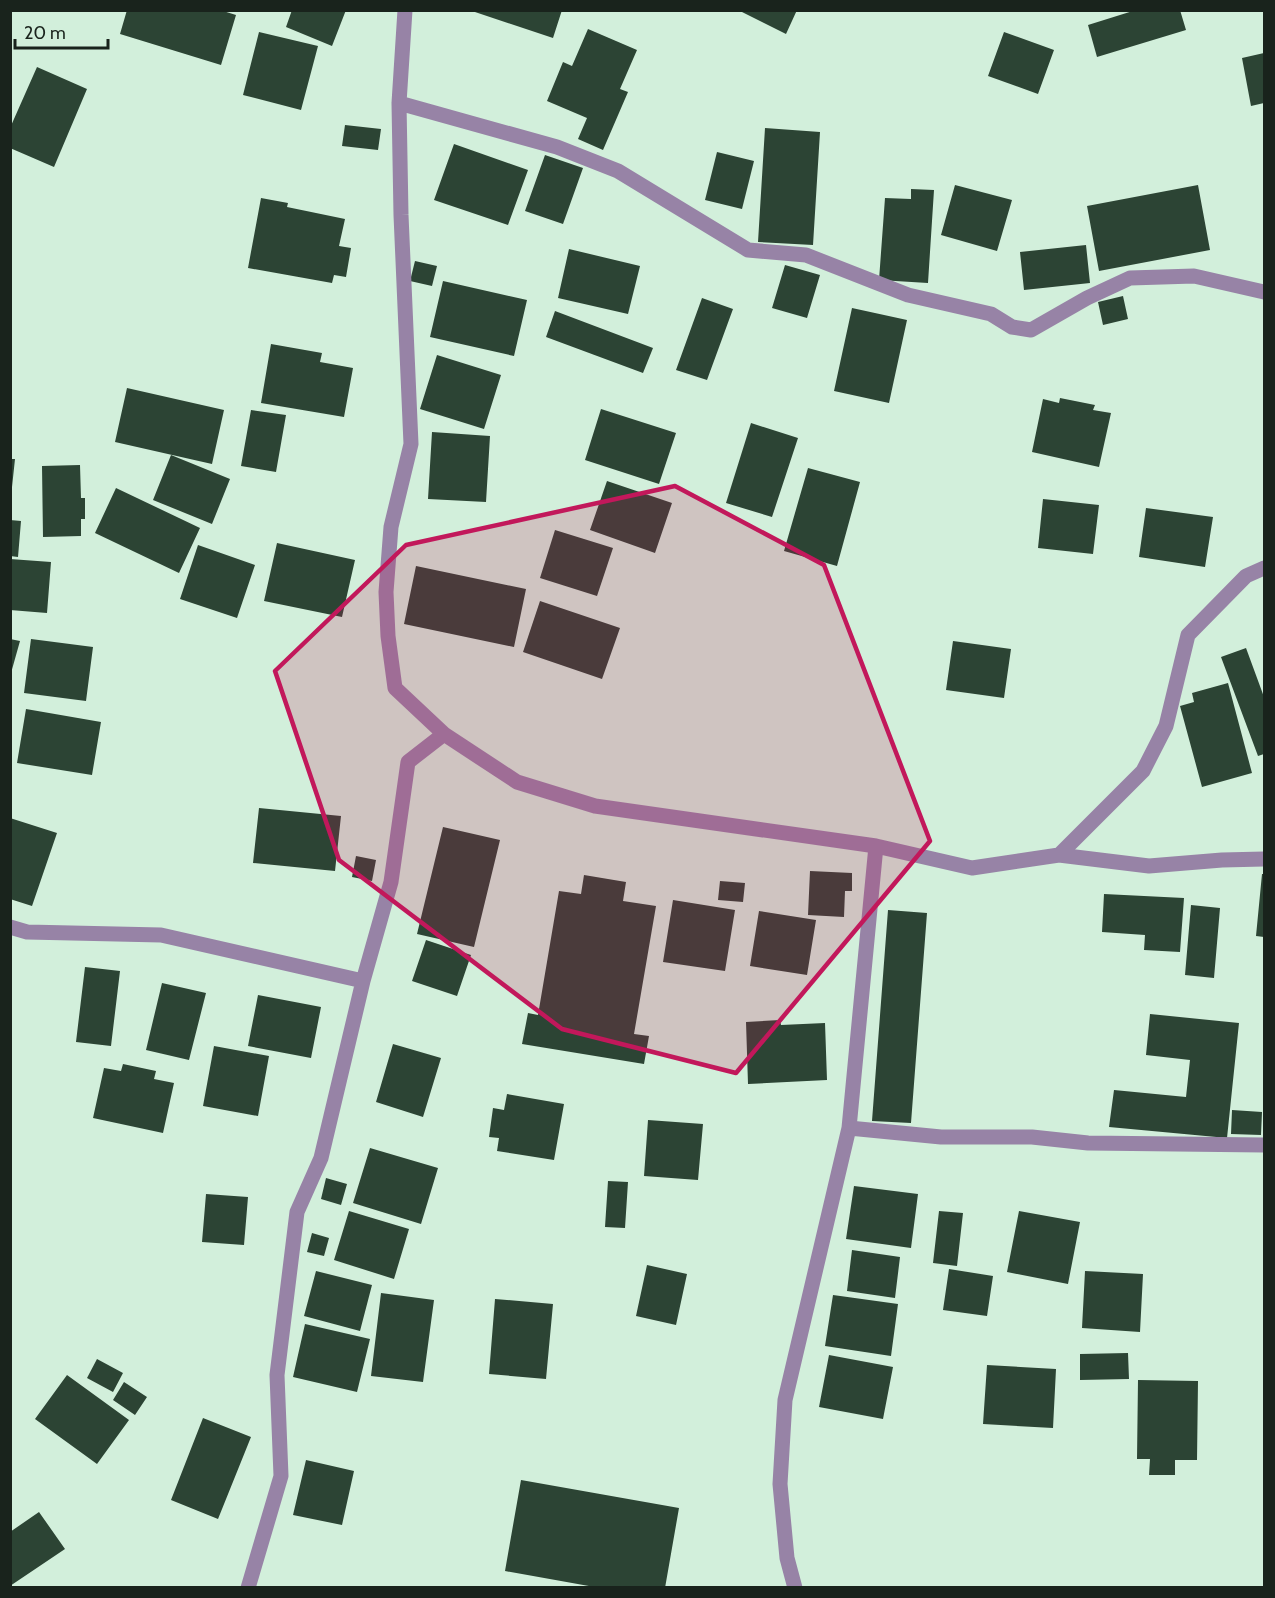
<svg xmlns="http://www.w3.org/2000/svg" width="1275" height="1598" font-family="Cabin,sans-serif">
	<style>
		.building { fill: #2c4434 }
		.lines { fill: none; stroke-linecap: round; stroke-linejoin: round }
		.minor { stroke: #9783a6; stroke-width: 15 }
		.marked { fill: #c2185b; fill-opacity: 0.2; stroke: #c2185b; stroke-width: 4.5; stroke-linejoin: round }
	</style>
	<rect width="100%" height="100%" fill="#d2efdb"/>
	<path class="building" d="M127 10H220L236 15 221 65 120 34Z
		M292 10H346L332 46 286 27Z
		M469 10H562L553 38Z
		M738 10H797L786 34Z
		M1136 10H1180L1186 30 1097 57 1088 25Z
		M588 29 637 50 620 89 628 92 603 150 578 139 587 118 547 101 563 62 572 66Z
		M259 32 318 46 301 110 243 95Z
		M1004 32 1054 50 1038 94 988 76Z
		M1264 53V103L1251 106 1242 58Z
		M37 67 87 89 54 167 10 148V128Z
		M345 125 381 129 378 150 342 146Z
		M765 128 820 132 813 245 758 242Z
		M454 144 528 170 508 225 434 200Z
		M717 152 754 161 742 209 705 200Z
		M545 155 583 168 563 224 525 211Z
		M955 185 1012 200 997 251 941 235Z
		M1198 185 1210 250 1099 271 1087 206Z
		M911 189 934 190 928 283 879 280 885 198 911 199Z
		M261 198 288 203 287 207 345 219 339 246 351 248 346 277 334 275 332 283 248 268Z
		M1086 245 1090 283 1024 290 1020 252Z
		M569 249 640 266 628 314 558 298Z
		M415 261 437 266 432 286 410 281Z
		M785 265 820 275 807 318 772 308Z
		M443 281 527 300 514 356 430 337Z
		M1123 296 1128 319 1103 325 1098 302Z
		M702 298 733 309 707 380 676 370Z
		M852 308 907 320 889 403 834 391Z
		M555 311 653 348 643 373 546 337Z
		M271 344 322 353 320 362 353 368 344 417 261 403Z
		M437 355 501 375 484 429 420 409Z
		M127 388 224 410 212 464 115 442Z
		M1060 398 1095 405 1093 410 1111 413 1099 467 1032 452 1043 399 1059 403Z
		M601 409 676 433 659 484 585 460Z
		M251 410 286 415 276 472 241 466Z
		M751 423 798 438 772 517 726 503Z
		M432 432 490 436 486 502 428 499Z
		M171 455 230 479 212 524 153 500Z
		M10 459H15L12 487H10Z
		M80 465 81 498H85V519H81V536L43 537 42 466Z
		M808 468 860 482 837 566 784 551Z
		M607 481 672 503 655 553 590 530Z
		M116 488 200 528 179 573 95 533Z
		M1043 499 1099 505 1093 554 1038 548Z
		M1146 508 1213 517 1205 567 1139 557Z
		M10 520 21 521 18 557 10 556Z
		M555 530 613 548 597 596 540 578Z
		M277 543 355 560 342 617 264 601Z
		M198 545 255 565 237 618 180 599Z
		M10 559 51 562 47 613 10 610Z
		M416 566 526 589 514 647 404 624Z
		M540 601 620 628 602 679 523 652Z
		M10 639 20 641 11 673H10Z
		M31 639 93 647 86 701 24 693Z
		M953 641 1011 649 1004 698 946 690Z
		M1246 648 1264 697V754L1258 756 1221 657Z
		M1228 683 1252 773 1202 787 1180 706 1194 702 1192 693Z
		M26 709 101 722 92 775 17 763Z
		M259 808 341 816 335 871 253 863Z
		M10 818 57 833 32 906 10 899Z
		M443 827 500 840 474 947 417 934Z
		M356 856 376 860 372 881 352 877Z
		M810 871 852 873V891H845L844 917 808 915Z
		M1262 874H1264V937L1256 936Z
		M584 875 626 882 623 901 656 906 634 1034 649 1036 644 1064 522 1044 528 1013 538 1015 559 891 581 894Z
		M720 881 745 883 743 902 718 900Z
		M1104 894 1184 898 1180 952 1144 950 1145 935 1102 932Z
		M673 900 735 910 725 971 663 962Z
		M1191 905 1220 908 1214 978 1185 975Z
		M888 910 927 913 911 1123 872 1121Z
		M759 911 816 920 807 975 750 966Z
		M426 940 471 955 457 996 412 981Z
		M85 967 120 971 111 1046 76 1042Z
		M162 983 206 993 189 1060 146 1050Z
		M258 995 321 1007 311 1058 248 1046Z
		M1150 1014 1239 1023 1227 1138 1109 1127 1114 1090 1186 1097 1190 1060 1146 1055Z
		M780 1020 781 1025 825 1023 827 1080 748 1084 746 1022Z
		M393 1044 441 1058 423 1117 376 1102Z
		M214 1046 269 1056 258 1116 203 1106Z
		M123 1064 156 1071 154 1079 174 1083 163 1133 93 1118 104 1068 121 1071Z
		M507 1094 564 1104 554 1160 497 1151 499 1138 489 1137 493 1108 504 1110Z
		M1232 1110 1262 1112 1261 1135 1231 1134Z
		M648 1120 703 1124 698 1180 644 1176Z
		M370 1148 438 1168 421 1224 353 1203Z
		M326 1178 347 1184 341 1205 321 1199Z
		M608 1181 628 1182 625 1228 605 1227Z
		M854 1186 918 1194 911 1248 846 1239Z
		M206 1194 248 1197 244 1245 202 1242Z
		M349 1211 409 1229 394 1279 334 1260Z
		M939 1211 963 1213 957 1266 933 1263Z
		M1019 1211 1080 1222 1068 1284 1007 1272Z
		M312 1233 329 1238 324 1256 307 1252Z
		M852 1250 900 1257 895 1298 847 1291Z
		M647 1265 687 1274 676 1325 636 1316Z
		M949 1269 993 1276 987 1316 943 1310Z
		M316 1271 372 1285 360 1331 304 1316Z
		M1085 1271 1143 1274 1140 1332 1082 1328Z
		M381 1293 434 1300 423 1382 371 1376Z
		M833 1295 898 1304 891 1356 825 1346Z
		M495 1299 553 1304 546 1379 489 1374Z
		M305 1324 370 1339 357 1392 293 1377Z
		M1128 1353 1129 1379 1080 1380V1354Z
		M829 1355 893 1367 883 1419 819 1407Z
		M97 1359 123 1373 113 1392 87 1378Z
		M987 1365 1056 1369 1053 1428 983 1424Z
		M67 1375 129 1420 97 1464 35 1419Z
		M1138 1380 1198 1381 1197 1460H1175V1475H1149L1150 1459H1137Z
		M124 1382 147 1397 135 1415 113 1400Z
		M203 1418 251 1437 218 1519 171 1500Z
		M306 1460 354 1471 342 1525 293 1515Z
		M521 1480 679 1508 665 1588H600L505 1571Z
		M39 1512 65 1549 10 1586V1532Z"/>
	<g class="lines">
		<path class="minor" d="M405 10 399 103 401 215 411 444 391 527 386 592 388 636 395 688 444 734 517 782 595 806 876 846 972 868 1059 855 1143 771 1166 726 1188 635 1246 576 1264 568
			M399 103 557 147 618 171 748 250 806 255 908 295 991 314 1012 327 1031 330 1087 298 1130 278 1194 276 1264 292
			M1059 855 1149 866 1222 860 1264 859
			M10 927 27 932 161 935 363 981
			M849 1128 941 1137H1032L1088 1143 1264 1145
			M248 1588 281 1476 277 1375 297 1212 321 1158 363 981 391 882 408 762 444 734
			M795 1588 787 1558 780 1484 785 1400 849 1128 876 846"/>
	</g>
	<path class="marked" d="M675 486 824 565 930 841 736 1073 562 1029 339 860 275 671 406 545Z"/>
	<rect width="1275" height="1598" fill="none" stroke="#19231c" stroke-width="24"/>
	<path d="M15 39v9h93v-9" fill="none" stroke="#19231c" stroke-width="3"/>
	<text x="24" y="39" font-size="18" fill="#19231c" stroke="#d2efdb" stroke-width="4.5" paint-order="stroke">20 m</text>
</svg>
